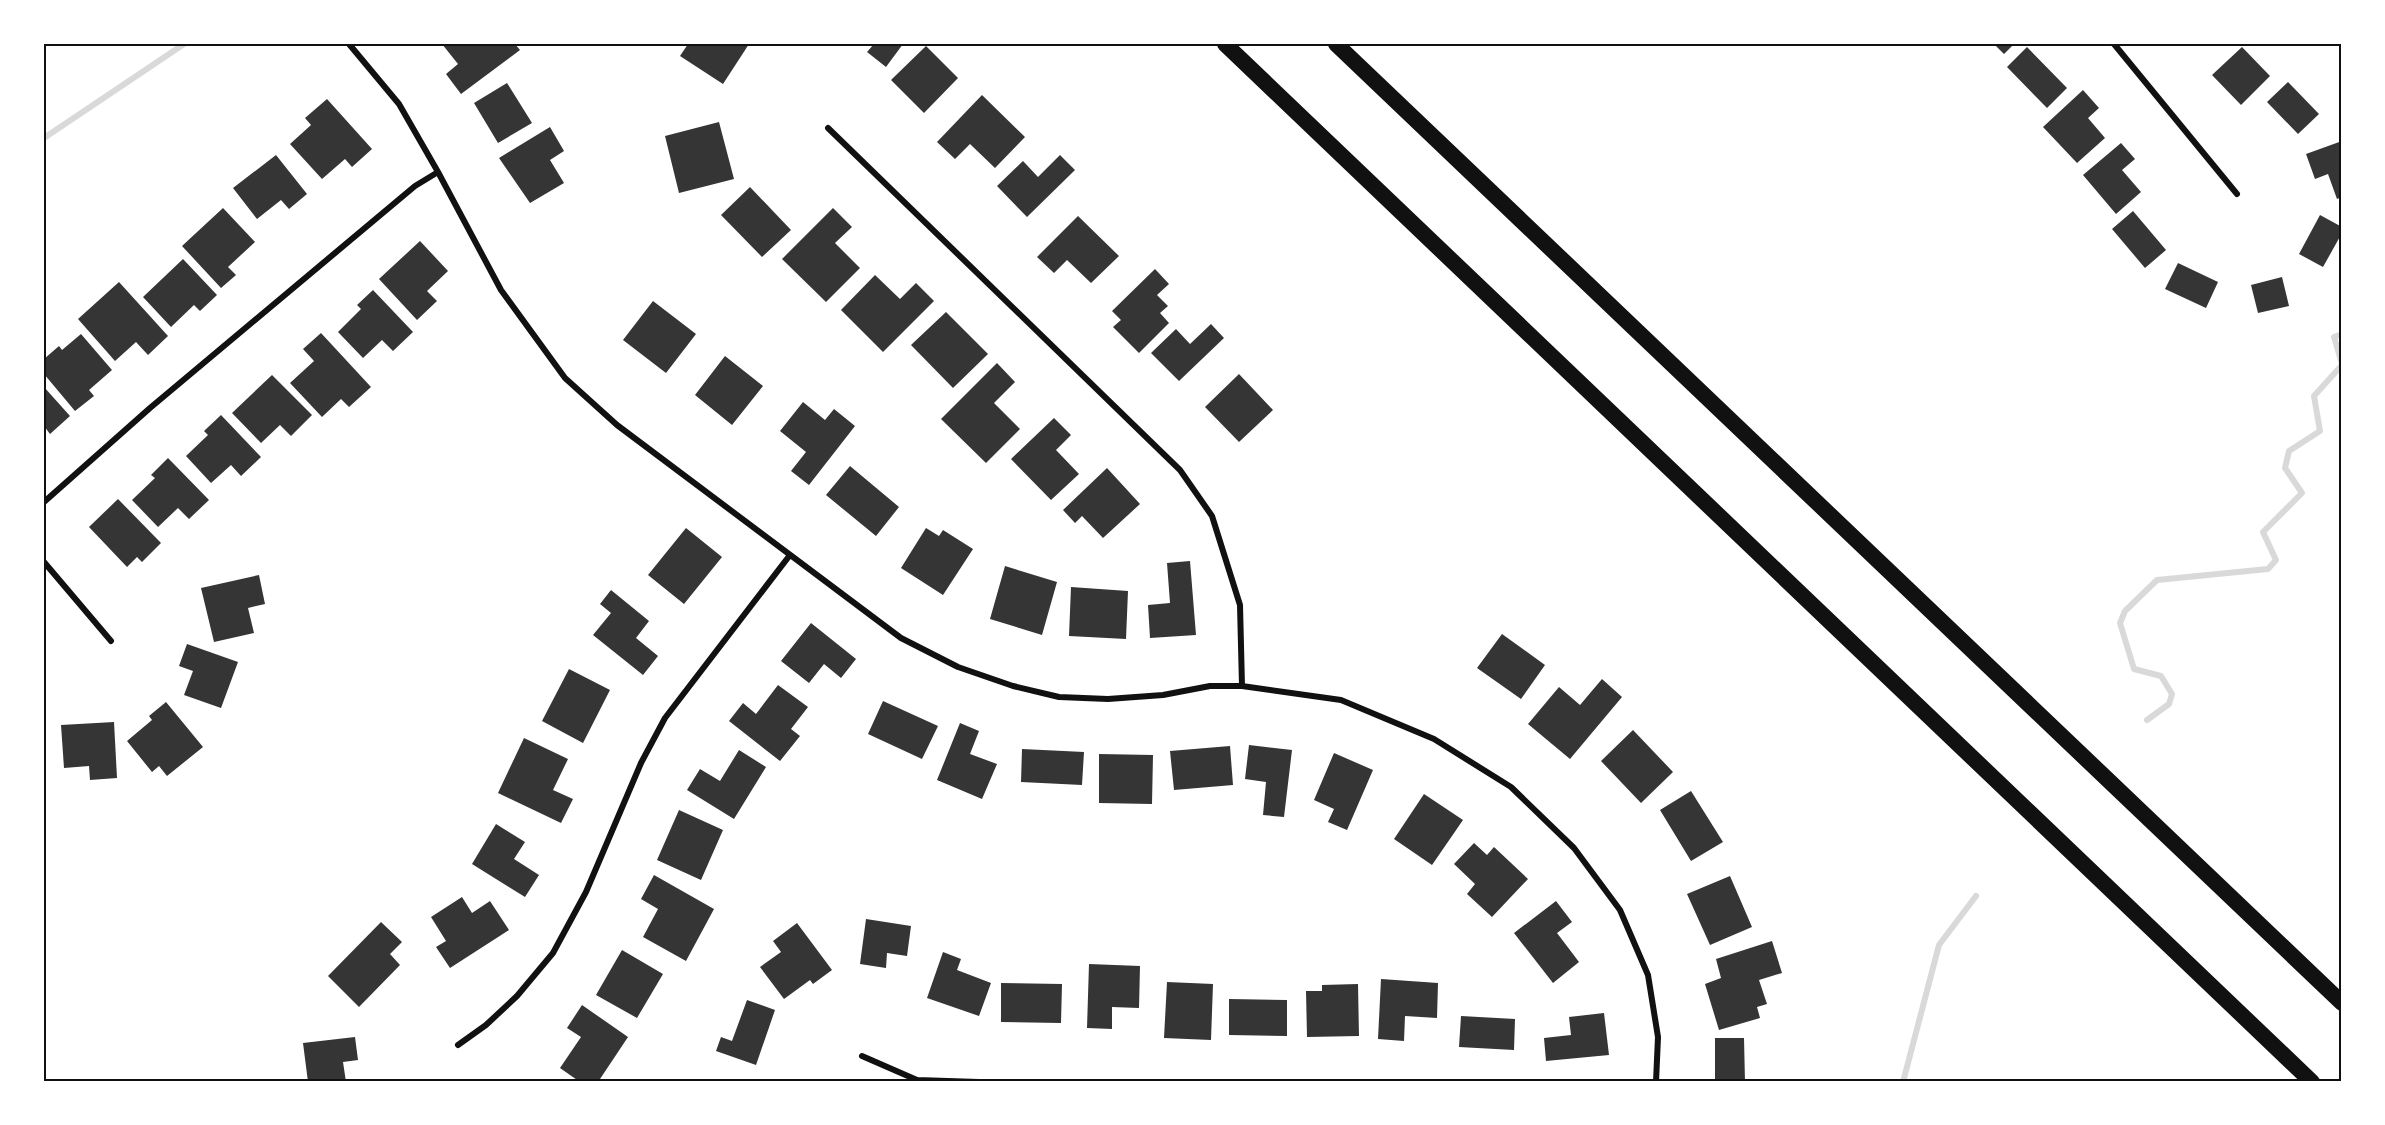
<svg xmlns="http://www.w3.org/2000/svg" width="2385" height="1125" font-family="Manrope,sans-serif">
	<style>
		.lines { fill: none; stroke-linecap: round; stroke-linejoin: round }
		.stream { stroke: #d9d9d9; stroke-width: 6 }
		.building { fill: #353535 }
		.minor { stroke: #111; stroke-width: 6 }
		.motorway { stroke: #111; stroke-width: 16 }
		.neatline { fill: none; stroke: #111; stroke-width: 2 }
	</style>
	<rect width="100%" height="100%" fill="#fff"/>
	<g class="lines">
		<path class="stream" d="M44 138 184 44
			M2342 334 2334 337 2342 364
			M2147 720 2169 704 2172 694 2161 676 2134 669 2120 623 2125 611 2157 580 2268 569 2276 560 2263 532 2302 493 2285 468 2289 451 2320 431 2314 396 2342 365
			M1903 1082 1939 945 1976 896"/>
	</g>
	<path class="building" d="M442 44H515L520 50 461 94 446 74 458 64Z
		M688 44H749L723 84 680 56Z
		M874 44H903L886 67 867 52Z
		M1994 44H2014L2004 54Z
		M926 46 958 78 924 113 891 80Z
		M2027 47 2067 88 2047 108 2007 67Z
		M2242 47 2270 76 2241 105 2212 75Z
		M2288 82 2319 114 2298 134 2267 102Z
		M507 83 532 123 498 143 474 103Z
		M2083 90 2099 108 2088 118 2105 138 2077 163 2043 127Z
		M982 95 1025 137 995 168 970 144 955 159 937 142Z
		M327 99 372 149 352 167 345 159 322 179 290 144 311 125 305 118Z
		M719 122 734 179 679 193 665 136Z
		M550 127 564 151 550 160 564 183 530 203 499 158Z
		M2342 141V197L2337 199 2328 174 2315 179 2306 154Z
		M2121 143 2135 159 2122 170 2141 192 2116 214 2083 175Z
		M276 155 307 194 289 209 281 200 257 219 233 188Z
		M1060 155 1075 170 1027 217 997 186 1023 161 1038 177Z
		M750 187 791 230 762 257 721 215Z
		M223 208 255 242 228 267 236 275 221 288 182 246Z
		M833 208 852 227 835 243 860 268 826 302 782 259Z
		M2133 211 2166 250 2145 268 2112 229Z
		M2320 215 2342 227V233L2323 267 2299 254Z
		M1078 216 1119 256 1091 283 1067 260 1054 273 1037 257Z
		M420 241 448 271 427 291 437 301 417 320 379 279Z
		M183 259 217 295 200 311 194 305 171 327 143 297Z
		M2178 263 2218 282 2206 308 2165 289Z
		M1155 269 1169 284 1157 295 1168 306 1160 313 1169 323 1139 353 1113 327 1121 320 1112 311Z
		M875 275 900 299 916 283 934 301 883 352 841 310Z
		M2282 277 2289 306 2258 313 2251 285Z
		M119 282 168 336 148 355 136 342 115 361 78 319Z
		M373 290 413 332 393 351 382 340 363 358 338 332 361 309 357 305Z
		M653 301 696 334 666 373 623 340Z
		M946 312 988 354 953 388 911 345Z
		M1211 324 1224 338 1179 381 1151 353 1176 329 1190 344Z
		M321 333 371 387 349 407 341 399 322 417 290 383 314 361 303 349Z
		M81 334 112 370 89 390 94 396 75 411 44 374V359L59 346 62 350Z
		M725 356 763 386 732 425 695 395Z
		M997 363 1015 382 994 403 1020 429 986 463 941 419Z
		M1239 374 1273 410 1239 442 1205 407Z
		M272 375 312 415 291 436 280 425 261 443 232 413Z
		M44 387 70 416 50 434 44 426Z
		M803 402 825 420 834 409 855 426 809 485 791 471 806 452 780 431Z
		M221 415 261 457 241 476 231 465 211 483 186 456 208 435 204 431Z
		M1054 418 1071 435 1056 450 1079 474 1051 500 1011 459Z
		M168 458 209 500 189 519 178 508 158 527 132 500 155 478 151 475Z
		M850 466 899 507 876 536 826 495Z
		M1107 468 1140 504 1103 538 1082 516 1075 523 1063 510Z
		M118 499 161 543 142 562 137 557 127 567 89 527Z
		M686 528 722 557 684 604 648 575Z
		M926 528 939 536 943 530 973 549 943 595 901 568Z
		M1190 561 1196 635 1150 638 1148 605 1170 603 1167 563Z
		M1005 566 1057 582 1042 635 990 619Z
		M259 575 265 604 248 608 254 633 214 642 201 588Z
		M1071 587 1128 591 1126 639 1069 636Z
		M611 590 649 621 636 638 658 656 643 675 593 635 611 613 600 604Z
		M811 623 856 659 841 678 824 664 809 683 781 661Z
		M1502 634 1545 665 1521 699 1477 668Z
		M187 644 238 662 221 708 184 695 193 671 179 666Z
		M569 669 610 690 583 743 542 721Z
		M1602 679 1622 697 1570 759 1528 724 1559 687 1580 705Z
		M778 685 808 707 791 729 800 736 780 761 729 721 743 703 756 714Z
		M883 701 938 726 922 759 868 734Z
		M166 702 203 747 167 776 159 766 152 772 127 741 152 720 149 716Z
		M114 722 117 778 90 780 89 766 64 768 61 725Z
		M960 723 979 731 970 754 997 764 982 799 937 780Z
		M1633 730 1673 772 1641 803 1601 761Z
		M524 738 568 759 553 790 573 799 561 823 498 793Z
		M1249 745 1292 750 1284 817 1263 815 1266 782 1245 779Z
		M1230 746 1233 785 1174 790 1170 751Z
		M1022 749 1084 752 1082 785 1021 782Z
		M739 750 766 767 734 819 687 790 700 769 720 781Z
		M1334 753 1373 770 1347 830 1328 822 1334 809 1314 800Z
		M1099 754 1153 755 1152 804 1099 803Z
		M1691 791 1723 842 1691 861 1660 810Z
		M1424 794 1463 820 1432 865 1394 839Z
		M679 810 723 830 701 880 657 860Z
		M496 824 525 842 514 859 539 875 525 897 472 864Z
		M1474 843 1487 855 1494 847 1528 879 1492 917 1467 894 1475 884 1454 864Z
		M654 875 714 909 686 961 643 937 658 909 641 899Z
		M1730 876 1752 927 1710 945 1687 894Z
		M462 897 472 913 490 901 509 930 450 968 436 947 446 941 431 917Z
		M1556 901 1572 922 1557 933 1579 962 1553 983 1514 933Z
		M866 919 911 926 907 956 887 953 886 968 860 964Z
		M381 922 402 942 390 954 400 965 359 1007 328 976Z
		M797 923 832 970 813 984 810 980 784 999 760 967 781 952 773 941Z
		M1772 941 1782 973 1759 980 1767 1004 1757 1007 1760 1018 1719 1030 1705 984 1721 978 1716 959Z
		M622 950 663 974 637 1018 596 995Z
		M943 952 961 959 957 970 991 983 979 1016 927 998Z
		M1089 964 1140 966 1139 1008 1112 1007V1029L1087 1028Z
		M1381 979 1438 983 1437 1018 1405 1016 1404 1041 1378 1039Z
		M1167 982 1213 984 1211 1040 1164 1038Z
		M1001 983 1062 984 1061 1023 1001 1022Z
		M1358 984 1359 1036 1307 1037 1306 991H1322V985Z
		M1229 999 1287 1000V1036L1229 1035Z
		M747 1000 775 1010 756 1065 716 1051 721 1037 732 1041Z
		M582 1005 628 1037 598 1082H580L560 1068 581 1037 567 1028Z
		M1604 1013 1609 1055 1546 1061 1544 1038 1571 1035 1569 1017Z
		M1461 1016 1515 1019 1514 1050 1459 1047Z
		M355 1037 358 1060 343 1062 346 1082H308L303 1043Z
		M1715 1038H1744L1745 1082H1715Z"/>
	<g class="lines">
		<path class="minor" d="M349 44 399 104 438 172 501 290 565 378 617 425 901 638 958 667 1013 686 1059 697 1108 699 1163 695 1210 686H1242L1341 700 1434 739 1511 787 1574 848 1620 910 1648 975 1658 1037 1656 1082
			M2114 44 2237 194
			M828 128 1180 470 1212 516 1240 605 1242 686
			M44 502 150 408 415 186 438 172
			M44 562 111 641
			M458 1045 486 1025 517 996 553 953 586 892 641 763 665 718 790 555
			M862 1056 917 1080 979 1082"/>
		<path class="motorway" d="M1225 44 2312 1082
			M1336 44 2342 1003"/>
	</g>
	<rect width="2385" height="1125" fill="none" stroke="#ffffff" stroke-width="90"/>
	<rect x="45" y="45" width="2295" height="1035" class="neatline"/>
</svg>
